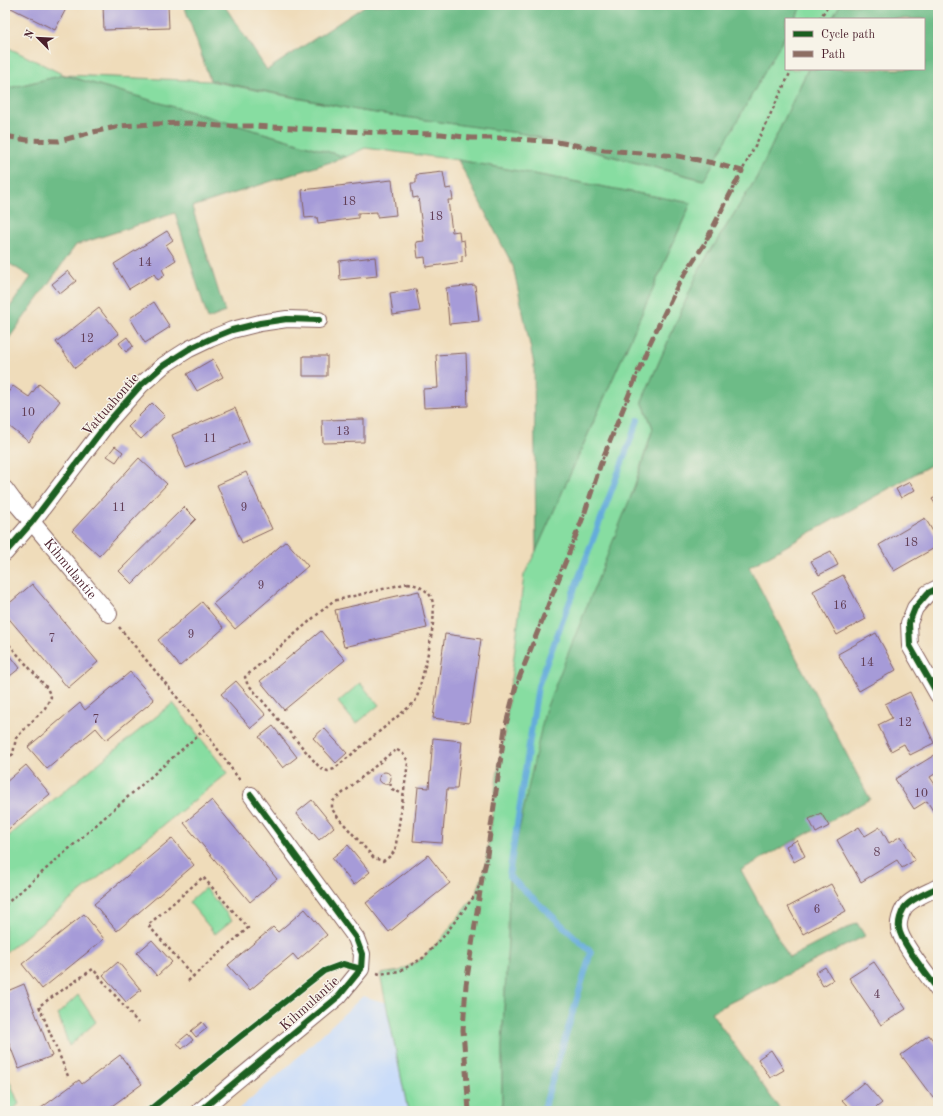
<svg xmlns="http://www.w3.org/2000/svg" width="943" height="1116" font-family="'Old Standard TT',serif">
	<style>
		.built { fill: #c9dcf9 }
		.green { fill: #87dda1; stroke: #687e66 }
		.forest { fill: #6dbc87; stroke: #5c6e59 }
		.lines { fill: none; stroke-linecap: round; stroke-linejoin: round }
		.stream { stroke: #65acdb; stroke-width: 6 }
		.building { fill: #a69bd8 }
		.street-casing { stroke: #84615d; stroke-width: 18 }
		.path { stroke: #84615d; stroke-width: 2.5; stroke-dasharray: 3 3; stroke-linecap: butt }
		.street { stroke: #fff; stroke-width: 16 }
		.quiet { stroke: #8d6e63; stroke-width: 5; stroke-dasharray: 10 5; stroke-linecap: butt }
		.cycleway-casing { stroke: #f7f3e8; stroke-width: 8 }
		.cycleway { stroke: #1b5e20; stroke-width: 6 }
		.labels { text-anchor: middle; stroke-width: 3; stroke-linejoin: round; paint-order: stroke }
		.number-label { font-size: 12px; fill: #613e56 }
		.street-label { font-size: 14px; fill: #4a1f2b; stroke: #f7f3e8 }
	</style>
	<rect width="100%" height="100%" fill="#f7f3e8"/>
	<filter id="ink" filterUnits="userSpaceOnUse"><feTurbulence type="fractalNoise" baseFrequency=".025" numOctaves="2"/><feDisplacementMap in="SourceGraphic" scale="8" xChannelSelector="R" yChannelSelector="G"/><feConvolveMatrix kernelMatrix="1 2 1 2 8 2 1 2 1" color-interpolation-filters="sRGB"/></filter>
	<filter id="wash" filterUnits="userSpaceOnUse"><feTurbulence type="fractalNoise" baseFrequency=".012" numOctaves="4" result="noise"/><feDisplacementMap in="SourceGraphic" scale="16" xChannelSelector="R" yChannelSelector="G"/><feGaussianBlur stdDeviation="0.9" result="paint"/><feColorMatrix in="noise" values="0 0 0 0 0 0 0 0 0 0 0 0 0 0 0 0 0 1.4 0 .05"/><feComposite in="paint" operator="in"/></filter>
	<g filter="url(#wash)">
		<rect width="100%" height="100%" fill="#efdcba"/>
		<path class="built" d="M363 996 386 1003 408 1111H236L274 1079Z"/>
		<path class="green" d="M802 5H840L832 19H795Z
			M786 34V69H808L757 177 700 268 642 401 653 428 509 876 508 940 502 1045V1111H408L380 974 400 971 423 958 443 937 476 894 482 878 486 862 497 777 505 728 524 575 536 551 691 203 458 160 365 148 346 157 64 75 5 89V46L64 75 210 81 362 111 520 133 703 180Z
			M360 683 379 705 356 724 338 702Z
			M173 703 228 773 5 953V839Z
			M205 888 232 920 215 934 189 902Z
			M78 995 96 1022 69 1046 58 1014Z
			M5 1070 19 1104 11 1111H5Z"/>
		<path class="forest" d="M184 5H224L267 70 366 5H802L795 19H786V34L704 180 525 134 362 111 210 80Z
			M840 5H938V461L749 567 870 799 741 870 789 958 857 923 865 936 711 1012 781 1111H502V1045L508 940 509 876 545 711 635 486 653 428 642 401 700 268 757 177 808 69H924V19H832Z
			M64 75 346 157 192 207 225 312 208 319 175 213 76 245 5 344V314L31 277 5 261V89Z
			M458 160 691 203 536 551 534 364 513 266Z"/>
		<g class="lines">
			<path class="stream" d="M543 1111 591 952 509 876 538 686 638 420"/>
		</g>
		<g id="blocks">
			<path class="building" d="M5 5H68L55 30Z
				M103 5H168L169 28 104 30Z
				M443 172 446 189 451 188 453 200H448L452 232 459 231 460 241 464 240 466 255 462 256V262L426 267 425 257 418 258 416 242 424 241 418 197 413 198 411 183H416V175Z
				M392 180 396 215 377 217V212L358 213V218L318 223 317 217 305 218 302 190Z
				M167 231 173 240 166 245 176 260 162 269 165 275 158 280 154 274 129 289 114 264Z
				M375 257 377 276 340 280 339 261Z
				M68 271 76 281 60 294 52 284Z
				M475 285 479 321 449 324 446 288Z
				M416 289 420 311 393 315 390 293Z
				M154 302 170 327 145 343 130 318Z
				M99 308 119 334 75 368 56 342Z
				M127 337 133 346 126 352 119 343Z
				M466 353 468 406 424 408 423 389 438 388 436 355Z
				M303 356H327V376H303Z
				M213 359 223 377 197 391 187 374Z
				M39 384 60 401 29 442 5 423V396L13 386 29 397Z
				M152 403 165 416 141 439 128 427Z
				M235 408 249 441 186 468 172 435Z
				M364 419V442L323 443 322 420Z
				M115 446 123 452 116 462 107 456Z
				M139 458 167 484 99 556 72 531Z
				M246 472 272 529 242 543 217 485Z
				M910 482 915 490 901 498 896 489Z
				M938 496V508L932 499Z
				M184 507 196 519 132 584 119 571Z
				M925 518 938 540V546L894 571 879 545Z
				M286 541 308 566 235 629 213 604Z
				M831 551 838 565 819 575 811 561Z
				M843 575 866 619 837 635 813 591Z
				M32 584 98 662 68 688 5 614V607Z
				M419 591 427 628 344 647 335 610Z
				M202 602 224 628 180 666 158 640Z
				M321 631 345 660 284 710 260 681Z
				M876 633 896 670 859 691 838 654Z
				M445 634 481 639 469 723 433 718Z
				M10 655 20 668 5 680V660Z
				M130 672 154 700 106 740 96 728 47 769 28 747 80 703 85 710Z
				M236 681 266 715 251 728 221 694Z
				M910 692 934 743 910 755 904 744 891 751 878 725 892 718 885 704Z
				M273 726 297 757 283 768 259 737Z
				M324 728 347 753 336 763 313 738Z
				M433 738 462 741 457 789H447L442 843 413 841 418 787 429 788Z
				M938 753V772L930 777 936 786 938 784V819L927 801 914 809 895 779Z
				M26 765 50 794 5 832V783Z
				M379 778a6 6 0 1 1 12 0a6 6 0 1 1-12 0Z
				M212 800 277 879 250 902 184 823Z
				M312 800 334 827 319 840 296 813Z
				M821 813 829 826 816 833 809 819Z
				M859 827 865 836 880 827 889 843 901 836 915 860 902 868 897 860 861 882 837 840Z
				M172 838 194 865 117 931 94 904Z
				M797 840 805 856 794 862 786 846Z
				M348 845 370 872 354 885 332 858Z
				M428 855 450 883 389 932 366 903Z
				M831 884 846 911 803 934 788 907Z
				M305 909 327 935 298 960 293 954 250 990 228 965 273 927 278 932Z
				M84 914 104 939 42 989 22 964Z
				M152 940 172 962 157 976 137 953Z
				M118 962 141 990 126 1002 103 975Z
				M874 962 906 1009 881 1025 849 978Z
				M825 967 833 980 823 986 815 973Z
				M24 984 52 1056 19 1069 5 1033V992Z
				M202 1022 207 1028 196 1037 191 1031Z
				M188 1034 193 1040 182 1049 177 1043Z
				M929 1035 938 1047V1094L933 1098 901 1055Z
				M771 1050 784 1070 770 1078 758 1059Z
				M120 1055 142 1084 105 1111H37L79 1080 82 1084Z
				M864 1082 882 1103 872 1111H852L842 1100Z"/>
		</g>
	</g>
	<g filter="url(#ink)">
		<use href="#blocks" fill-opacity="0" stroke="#84615d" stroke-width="1"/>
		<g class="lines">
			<defs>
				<g id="street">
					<path id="s1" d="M5 489 13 500 32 522 109 614"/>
					<path d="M5 553 32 522 109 421 141 385 164 365 189 349 210 339 232 330 260 323 287 319 319 320"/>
					<path d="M938 588 928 593 915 608 909 623 910 646 938 695"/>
					<path d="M938 887C929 892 910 899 904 908 901 913 898 922 899 928 900 942 929 977 938 990"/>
					<path d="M200 1111 339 996 361 969 362 954 356 938 251 795"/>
				</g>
			</defs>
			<use href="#street" class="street-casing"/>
			<path class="path" d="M819 19 829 5
				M408 583C416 585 427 589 431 597 440 615 423 673 418 694L415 702 334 769 328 771 321 769 247 683 245 677 333 601Z
				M119 627 204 730 241 782
				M5 640 47 688 51 697 45 708 16 738 13 754 5 760
				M397 750C403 753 406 756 408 763L395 851 389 857 383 861 374 858 336 815 332 809V802L391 753Z
				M390 783 392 789 403 794
				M5 905 204 730
				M377 973 380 974 400 971 423 958 443 937 476 894 482 878 486 862 497 777 505 728 516 686 560 572 582 521 601 463 649 345 679 283 705 243 760 136 792 69
				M188 981 248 928 203 877 148 925 193 976
				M68 1076 39 1006 93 969 138 1023
				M5 1104 8 1111"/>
			<use href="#street" class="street"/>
			<path class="quiet" d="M5 136 27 140 59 141 89 133 120 126 152 124 190 123 220 126H254L383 133 441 134 471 138H501L557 142 604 150 678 156 713 163 742 171 705 243 679 283 649 345 601 463 584 515 516 686 505 728 486 862 482 878 466 985 463 1030 469 1111"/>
			<defs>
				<path id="cycleway" d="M5 553 32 522 109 421 141 385 164 365 189 349 210 339 232 330 260 323 287 319 319 320
					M938 588 928 593 915 608 909 623 910 646 938 695
					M938 887C929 892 910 899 904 908 901 913 898 922 899 928 900 942 929 977 938 990
					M148 1111 241 1036 324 971 343 964 361 969
					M200 1111 339 996 361 969 362 954 356 938 251 795"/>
			</defs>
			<use href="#cycleway" class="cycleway-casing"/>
			<use href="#cycleway" class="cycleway"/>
		</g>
	</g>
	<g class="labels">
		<g class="number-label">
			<text x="349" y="205">18</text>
			<text x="436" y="220">18</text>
			<text x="145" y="266">14</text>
			<text x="87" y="342">12</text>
			<text x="28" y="416">10</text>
			<text x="343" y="435">13</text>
			<text x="210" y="442">11</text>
			<text x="119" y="511">11</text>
			<text x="244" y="511">9</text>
			<text x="911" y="546">18</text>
			<text x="261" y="589">9</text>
			<text x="840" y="609">16</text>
			<text x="191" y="638">9</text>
			<text x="52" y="642">7</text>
			<text x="867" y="666">14</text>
			<text x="96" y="723">7</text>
			<text x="905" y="726">12</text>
			<text x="921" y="797">10</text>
			<text x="877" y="856">8</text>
			<text x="817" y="913">6</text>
			<text x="877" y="998">4</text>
		</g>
		<g class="street-label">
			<text transform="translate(110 404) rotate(-49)" y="5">Vattuahontie</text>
			<text dy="5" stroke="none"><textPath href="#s1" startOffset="103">Kihmulantie</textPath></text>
			<text transform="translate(309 1003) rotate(-42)" y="5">Kihmulantie</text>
		</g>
	</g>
	<rect width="943" height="1116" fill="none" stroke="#f7f3e8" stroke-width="20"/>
	<rect x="785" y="18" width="140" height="52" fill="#f7f3e8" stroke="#b29e9c"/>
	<rect x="793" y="31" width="20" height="6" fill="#1b5e20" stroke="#b29e9c"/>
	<text x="821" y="38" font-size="12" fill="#4a1f2b">Cycle path</text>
	<rect x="793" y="51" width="20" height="6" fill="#8d6e63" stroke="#b29e9c"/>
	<text x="821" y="58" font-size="12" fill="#4a1f2b">Path</text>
	<g transform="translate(38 38) rotate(294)" stroke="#f7f3e8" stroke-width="3" paint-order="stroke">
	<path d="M0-3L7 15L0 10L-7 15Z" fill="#4a1f2b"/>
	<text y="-6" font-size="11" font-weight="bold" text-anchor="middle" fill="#4a1f2b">N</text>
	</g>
</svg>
